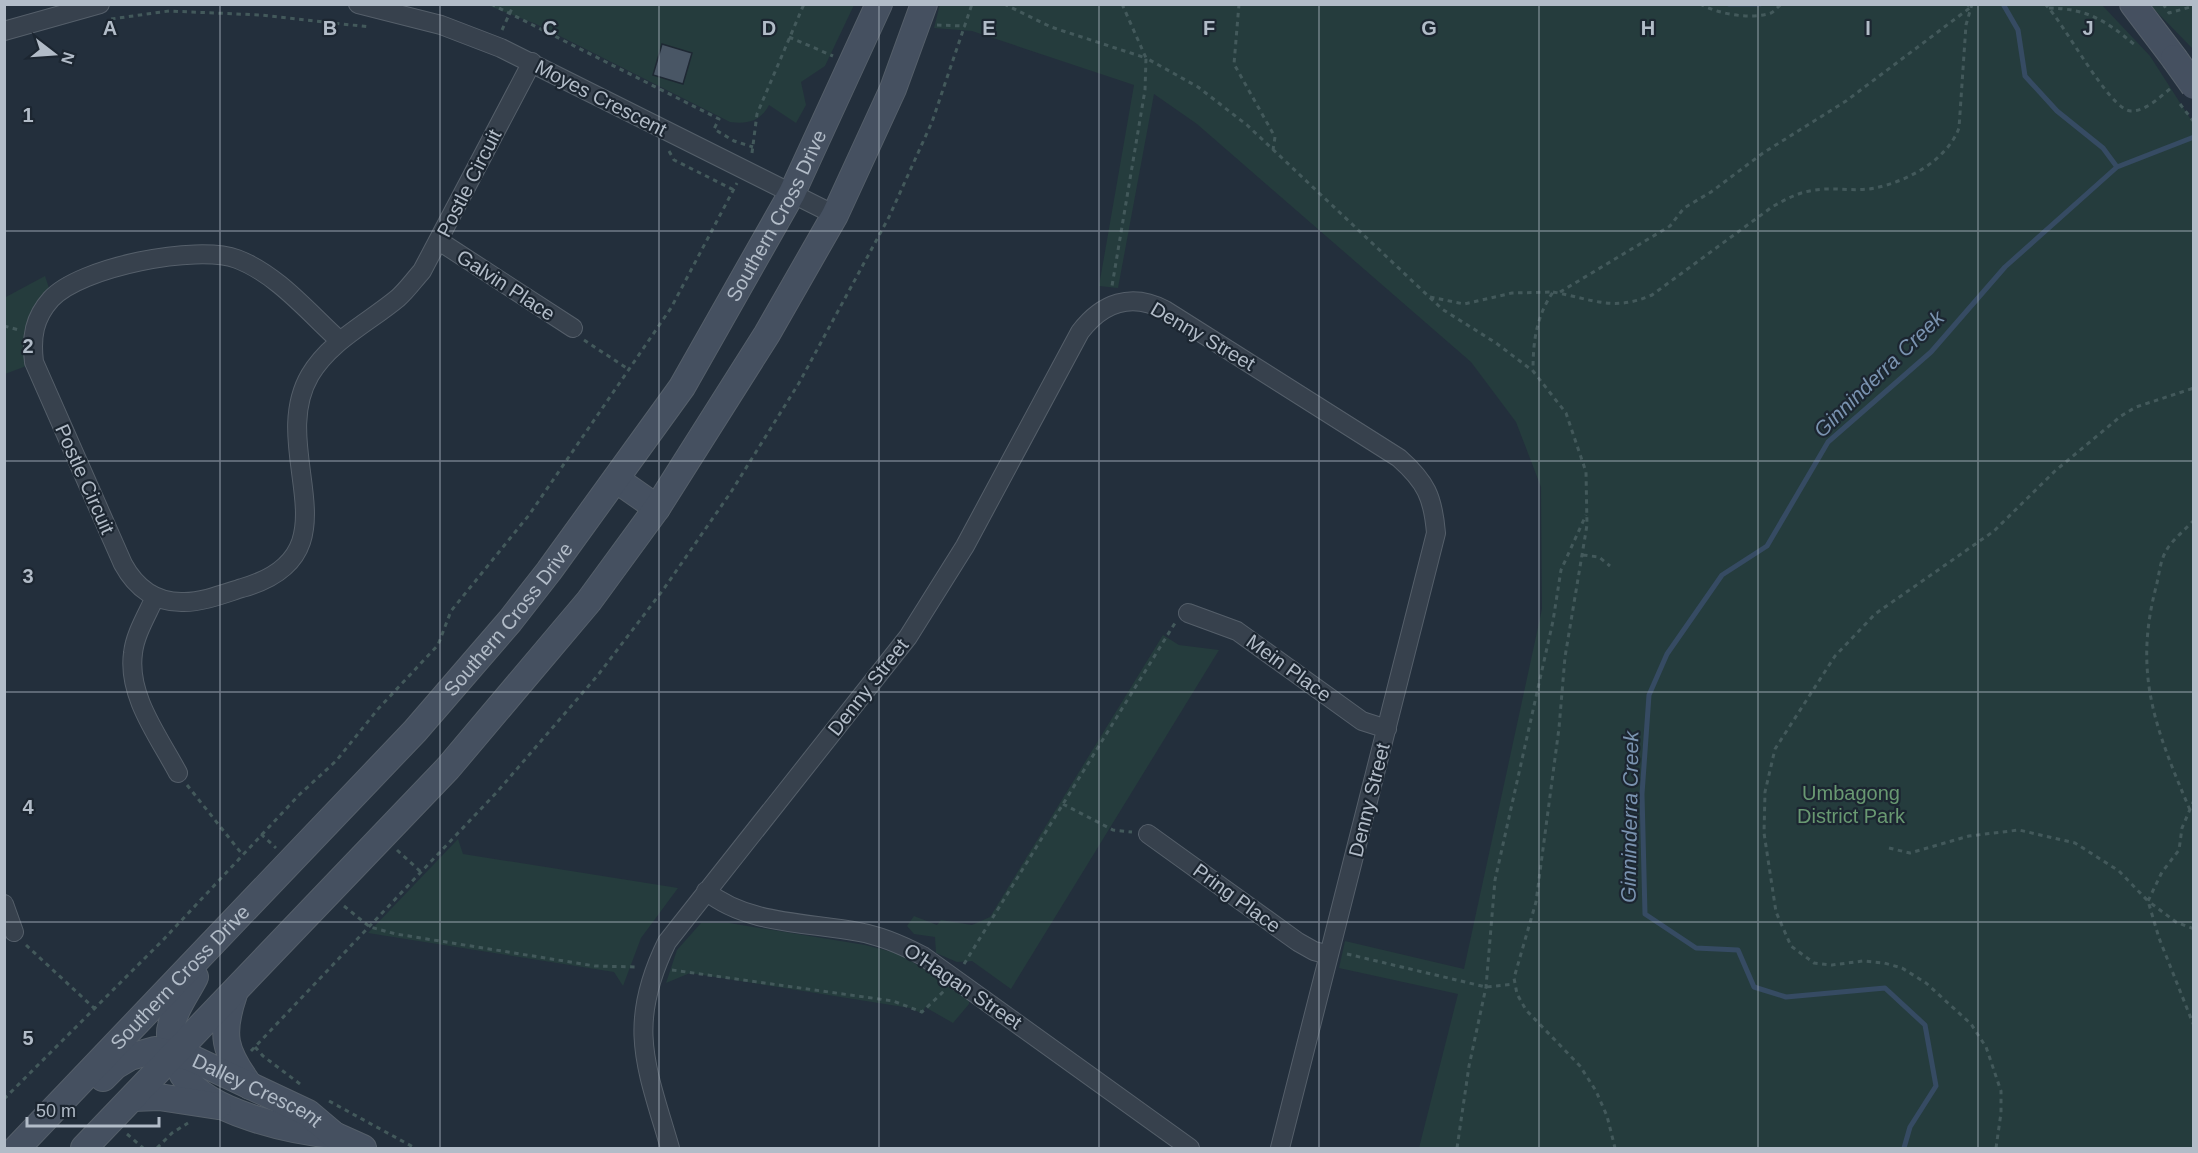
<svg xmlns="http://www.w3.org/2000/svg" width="2198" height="1153" font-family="Arial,sans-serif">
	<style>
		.green { fill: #253c3d }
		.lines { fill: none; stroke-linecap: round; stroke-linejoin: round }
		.stream { stroke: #364b63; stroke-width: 5 }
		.building { fill: #495665; stroke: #1e2833; stroke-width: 1.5 }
		.street-casing { stroke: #555f6a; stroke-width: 20 }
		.secondary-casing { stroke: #555f6a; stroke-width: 28 }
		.path { stroke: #43595b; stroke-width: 3; stroke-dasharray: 4.5 4.5; stroke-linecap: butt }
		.street { stroke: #37414d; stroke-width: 18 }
		.secondary { stroke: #455060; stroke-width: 26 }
		.secondary-bridge-casing { stroke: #555f6a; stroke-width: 28; stroke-linecap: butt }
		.path-bridge { stroke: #43595b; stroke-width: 3; stroke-dasharray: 4.5 4.5; stroke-linecap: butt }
		.secondary-bridge { stroke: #455060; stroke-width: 26 }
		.grid { fill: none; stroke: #b2bcc8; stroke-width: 1.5; stroke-opacity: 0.55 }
		.labels { text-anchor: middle; stroke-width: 4.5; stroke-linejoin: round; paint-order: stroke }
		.street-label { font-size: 20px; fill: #b2bcc8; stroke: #1c2631 }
		.park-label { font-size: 20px; fill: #699972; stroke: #1c2631 }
		.water-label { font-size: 21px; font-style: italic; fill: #7a93b0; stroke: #1c2631 }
		.grid-label { font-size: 20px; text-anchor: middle; font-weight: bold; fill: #b2bcc8; stroke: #1c2631; stroke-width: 4.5; stroke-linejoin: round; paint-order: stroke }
	</style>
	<rect width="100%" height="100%" fill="#232f3c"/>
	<path class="green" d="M940 4 2102 5 2150 56 2193 123V1148H1419L1458 994 1339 968 1345 941 1464 969 1542 609 1541 487 1516 422 1471 362 1197 124 1154 94 1118 288 1099 286 1134 85 972 31 934 28Z
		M487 5H854L825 66 801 82 806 105 796 123 769 105C760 122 748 124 730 122L536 24Z
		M2150 5H2193V49L2189 45Z
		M45 276 50 291 29 365 5 374 4 298Z
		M1163 635 1179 645 1219 650 1011 989 972 961 957 962 936 953 935 937 914 934 907 926 914 916 937 925 941 920 972 925 990 917Z
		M458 839 463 854 678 888 641 938 623 986 614 972 368 933Z
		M701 923H729L865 945 900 954 969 998V1004L953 1023 925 1007 923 1014 910 1008 690 973 666 983 677 950Z"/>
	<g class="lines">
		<path class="stream" d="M1729 4H1760
			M2003 4 2018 30 2025 76 2057 111 2103 148 2117 167
			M1904 1148 1910 1127 1936 1086 1925 1025 1885 988 1786 997 1754 987 1738 950 1696 948 1645 914 1642 794 1649 695 1667 654 1722 575 1767 546 1828 442 1931 352 2005 267 2117 167 2194 137"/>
	</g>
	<path class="building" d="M662 44 692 53 683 84 653 75Z"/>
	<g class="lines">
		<defs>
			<path id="street" d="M358 4 441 25 501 48 835 215
				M4 31 100 4
				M439 241 573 328
				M340 341C309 313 277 274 237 259 197 244 80 267 51 299 34 318 31 337 34 362L123 564C136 588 156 603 184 602 203 602 223 594 242 588 362 554 265 452 310 375 330 341 368 323 398 298 407 290 414 280 422 271L532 62
				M155 597C147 615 135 634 133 653 127 696 159 737 178 773
				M1188 613 1237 631 1362 721 1387 729
				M1148 834 1298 942 1314 951 1329 955
				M706 891C748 925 808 922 859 932 882 936 902 945 923 956L1190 1148
				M4 904 14 932
				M670 1148C646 1066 626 1025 667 942L908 637 965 546 1080 332C1102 303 1131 292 1165 310L1399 458C1426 482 1433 497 1436 533L1280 1148"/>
			<g id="secondary">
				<path d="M2133 4 2174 58"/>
				<path d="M617 480 657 508"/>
				<path d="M195 977C187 993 175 1008 171 1026 168 1036 172 1044 175 1053 177 1060 179 1068 183 1075 207 1113 291 1131 334 1135"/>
				<path d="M234 994C220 1035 224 1051 250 1086"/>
				<path id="s1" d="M103 1078 115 1066 130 1057 155 1050 189 1057 308 1113 334 1135 363 1148"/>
				<path d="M133 1098 159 1097 218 1106"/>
				<path id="s2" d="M17 1148 415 731 510 621 549 571 682 387 792 193 879 4"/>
				<path d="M84 1148 448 768 589 601 657 508 767 334 835 215 893 89 924 4"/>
			</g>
		</defs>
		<use href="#street" class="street-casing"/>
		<use href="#secondary" class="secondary-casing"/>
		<path class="path" d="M491 4 719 119 714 129 734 141 753 147
			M1004 4 1051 27 1146 58 1145 90 1112 286
			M1122 4 1146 58 1198 87 1247 125 1442 309 1496 343 1533 371 1566 413 1586 472 1587 525 1565 657 1559 728 1536 902 1514 978 1517 994 1526 1010 1580 1066 1596 1091 1607 1116 1615 1148
			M1239 4 1234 64 1275 137 1273 150
			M1653 4H1657
			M1700 4C1718 14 1751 20 1771 13 1775 11 1777 7 1782 4
			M2045 4C2065 24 2109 110 2131 111 2146 111 2160 97 2171 88
			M2163 4 2169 13 2194 6
			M2049 8C2088 9 2105 20 2135 45
			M111 19 169 11 260 15 370 27
			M937 25 965 26
			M502 30 514 4
			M789 37 833 56
			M669 151 674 160 734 190
			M752 153 757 114 804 4
			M1553 292C1592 299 1613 312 1652 295L1772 207C1786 199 1799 192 1815 190 1835 187 1856 192 1875 188 1908 181 1947 160 1959 128L1966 25 1972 4
			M1560 292 1670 226 1684 208 1711 192 1763 153 1846 101 1971 7 1966 4
			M1430 297 1464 304 1512 293 1553 292C1536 317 1533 342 1533 371
			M4 326 19 330
			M584 340 628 369
			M1583 555 1599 557 1610 566
			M187 785 242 854
			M2194 800 2182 828 2179 850 2162 872 2148 901 2176 922 2194 929
			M1063 804 1113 830 1132 832
			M2190 810C2156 730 2133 675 2156 587 2159 576 2160 561 2166 551 2172 540 2185 530 2194 520
			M261 834 276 848
			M1889 848 1910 853 1969 836 2019 830 2075 843 2119 871 2148 901 2159 938 2194 1026
			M397 850 421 872
			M344 906 370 927 396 934 595 966 639 967
			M26 945 95 1009
			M1347 954 1486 987 1514 984
			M964 964 1175 623
			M672 970 893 1001 922 1012 944 991
			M255 1047 263 1056 300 1084
			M251 1051 497 792 598 675 663 590 731 492 799 383 889 217 932 122 972 4
			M4 1099 164 939 300 794 336 761 378 709 438 645 451 611 529 515 671 308 737 183
			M329 1101 415 1148
			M127 1134 143 1148
			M157 1148 172 1133 188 1123
			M1457 1148 1469 1066 1486 987 1495 880 1553 621 1561 570 1586 515
			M1996 1148 2001 1113V1091L1986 1047 1971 1024 1926 983 1902 968 1884 963 1863 961 1832 965 1814 963 1791 946 1776 912 1764 833 1765 792 1775 749 1835 656 1875 614 1994 531 2055 471 2121 416 2136 407 2194 388"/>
		<use href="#street" class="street"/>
		<use href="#secondary" class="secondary"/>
		<defs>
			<path id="secondary-bridge" d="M2174 58 2194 86"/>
		</defs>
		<use href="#secondary-bridge" class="secondary-bridge-casing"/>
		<path class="path-bridge" d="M2180 104 2194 122"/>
		<use href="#secondary-bridge" class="secondary-bridge"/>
	</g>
	<path class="grid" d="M220 4V1148M440 4V1148M659 4V1148M879 4V1148M1099 4V1148M1319 4V1148M1539 4V1148M1758 4V1148M1978 4V1148M4 231H2194M4 461H2194M4 692H2194M4 922H2194"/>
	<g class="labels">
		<g class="street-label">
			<text transform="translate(601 98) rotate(27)" y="7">Moyes Crescent</text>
			<text transform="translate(469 183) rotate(-63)" y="7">Postle Circuit</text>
			<text dy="7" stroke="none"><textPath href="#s2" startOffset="1208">Southern Cross Drive</textPath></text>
			<text transform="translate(506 285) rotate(33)" y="7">Galvin Place</text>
			<text transform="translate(1203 336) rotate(30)" y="7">Denny Street</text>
			<text transform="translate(85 479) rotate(66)" y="7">Postle Circuit</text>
			<text dy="7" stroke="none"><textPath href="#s2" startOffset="722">Southern Cross Drive</textPath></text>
			<text transform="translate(1289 668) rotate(36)" y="7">Mein Place</text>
			<text transform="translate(868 687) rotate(-52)" y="7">Denny Street</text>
			<text transform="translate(1369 800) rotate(-76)" y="7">Denny Street</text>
			<text transform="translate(1237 898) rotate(36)" y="7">Pring Place</text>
			<text dy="7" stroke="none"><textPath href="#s2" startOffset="236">Southern Cross Drive</textPath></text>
			<text transform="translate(963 986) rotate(34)" y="7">O'Hagan Street</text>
			<text dy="7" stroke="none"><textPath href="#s1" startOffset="171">Dalley Crescent</textPath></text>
		</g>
		<g class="park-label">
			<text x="1851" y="800">Umbagong<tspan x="1851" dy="23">District Park</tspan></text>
		</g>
		<g class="water-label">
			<text transform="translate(1879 374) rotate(-44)" y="7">Ginninderra Creek</text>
			<text transform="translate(1630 817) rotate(-89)" y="7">Ginninderra Creek</text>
		</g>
	</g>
	<g class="grid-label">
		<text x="110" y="35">A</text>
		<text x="330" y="35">B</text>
		<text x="550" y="35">C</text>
		<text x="769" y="35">D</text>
		<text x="989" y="35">E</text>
		<text x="1209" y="35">F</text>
		<text x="1429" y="35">G</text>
		<text x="1648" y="35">H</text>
		<text x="1868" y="35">I</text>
		<text x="2088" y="35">J</text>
		<text x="28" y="122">1</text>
		<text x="28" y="353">2</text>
		<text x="28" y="583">3</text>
		<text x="28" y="814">4</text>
		<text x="28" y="1045">5</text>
	</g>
	<rect width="2198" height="1153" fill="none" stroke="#b2bcc8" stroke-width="12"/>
	<g transform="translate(54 54) rotate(107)" stroke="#1c2631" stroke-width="4.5" paint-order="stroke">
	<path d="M0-4.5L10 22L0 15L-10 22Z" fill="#b2bcc8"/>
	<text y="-9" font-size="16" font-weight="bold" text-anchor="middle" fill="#b2bcc8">N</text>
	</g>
	<path d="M27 1117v9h132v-9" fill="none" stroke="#b2bcc8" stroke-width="3"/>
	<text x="36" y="1117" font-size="18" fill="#b2bcc8" stroke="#1c2631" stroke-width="4.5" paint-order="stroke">50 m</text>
</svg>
